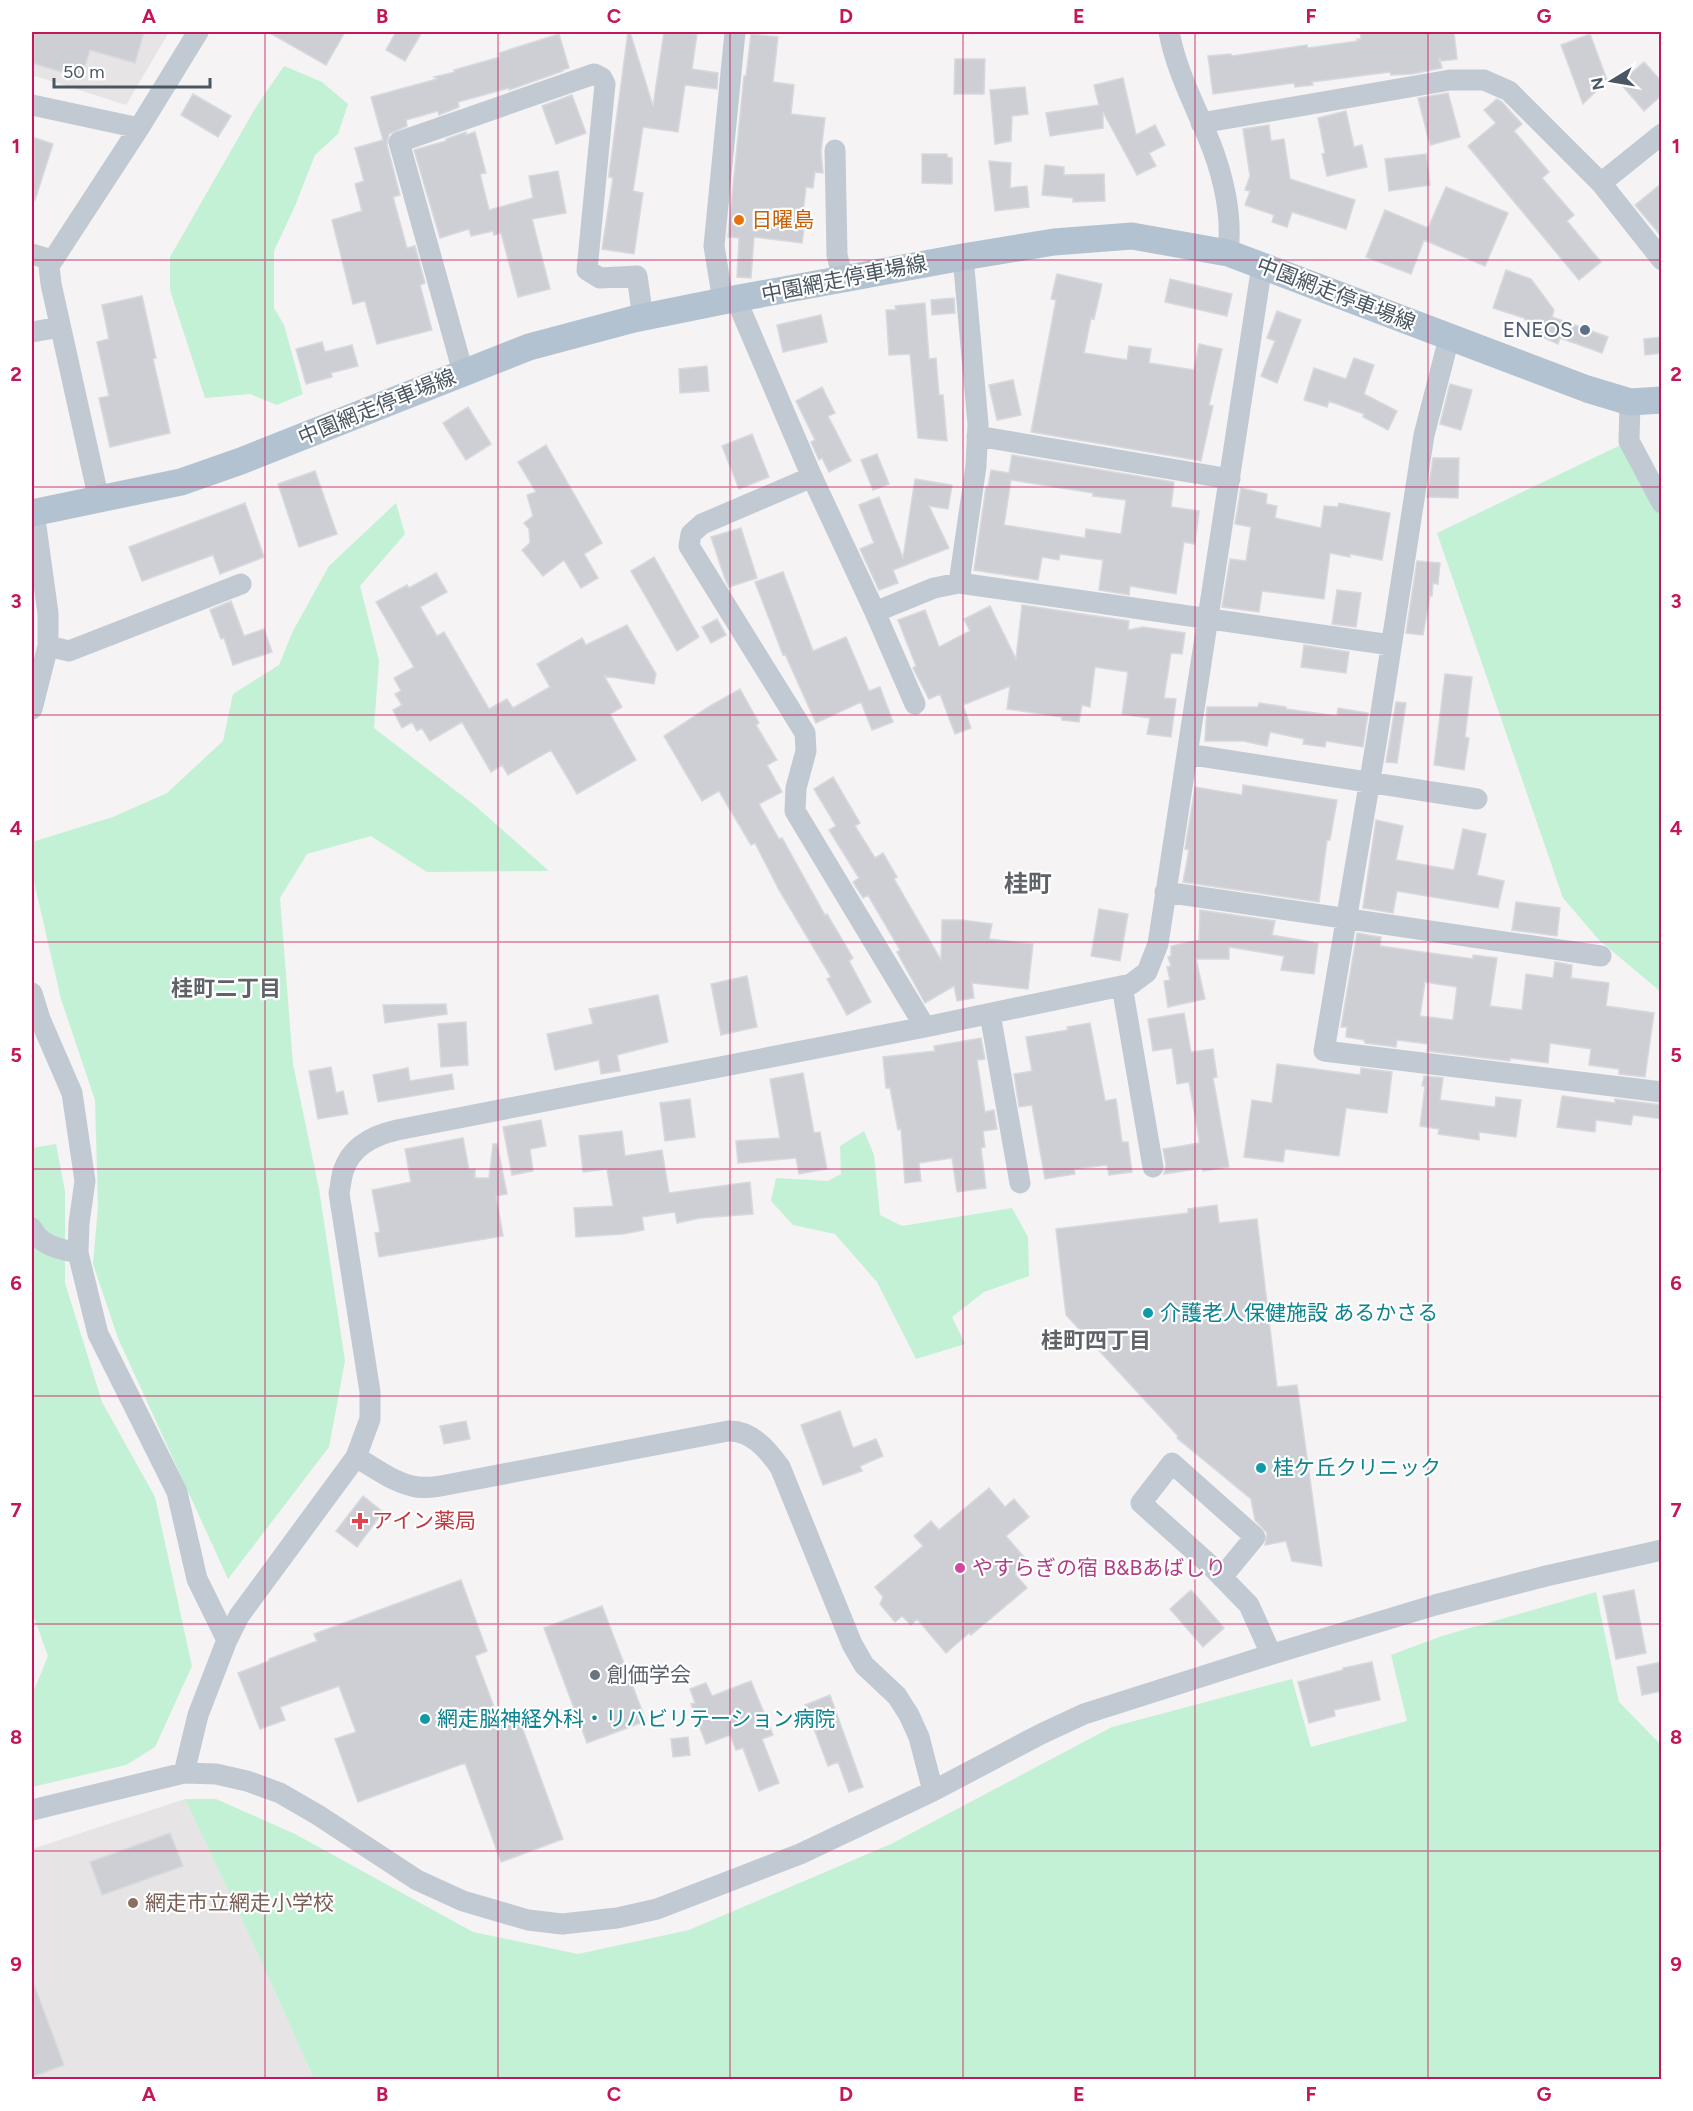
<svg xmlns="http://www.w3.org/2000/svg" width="1693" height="2111" font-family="Figtree,'Noto Sans JP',sans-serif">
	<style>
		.education { fill: #e6e4e5 }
		.green { fill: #c3f1d5 }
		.building { fill: #cdcfd5; stroke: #d7d9de; stroke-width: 1.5; fill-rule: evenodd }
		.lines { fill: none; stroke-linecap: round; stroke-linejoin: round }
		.minor { stroke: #c1cad2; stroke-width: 21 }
		.major { stroke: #b3c2d1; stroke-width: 27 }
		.grid { fill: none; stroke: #c2185b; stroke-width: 1.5; stroke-opacity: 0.55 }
		.food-dot { fill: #e8710a; stroke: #fff; stroke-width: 2 }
		.service-dot { fill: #5c6f8a; stroke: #fff; stroke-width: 2 }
		.culture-dot { fill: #0f9aa8; stroke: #fff; stroke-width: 2 }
		.health-dot { fill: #e0444e; stroke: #fff; stroke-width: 2 }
		.hotel-dot { fill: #d1479c; stroke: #fff; stroke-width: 2 }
		.worship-dot { fill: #6b7280; stroke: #fff; stroke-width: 2 }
		.education-dot { fill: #8d6e63; stroke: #fff; stroke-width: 2 }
		.labels { text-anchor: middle; stroke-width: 4.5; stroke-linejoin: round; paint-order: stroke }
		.food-label { font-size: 21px; fill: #c56008; stroke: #fff; text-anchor: start }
		.street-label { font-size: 21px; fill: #4a5661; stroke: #fff }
		.service-label { font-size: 21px; fill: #4e5e75; stroke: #fff; text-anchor: end }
		.culture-label { font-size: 21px; fill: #0d838f; stroke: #fff; text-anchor: start }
		.health-label { font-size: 21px; fill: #be3a42; stroke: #fff; text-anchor: start }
		.hotel-label { font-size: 21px; fill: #b23c85; stroke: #fff; text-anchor: start }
		.worship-label { font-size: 21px; fill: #5b616d; stroke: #fff; text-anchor: start }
		.education-label { font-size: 21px; fill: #785e54; stroke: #fff; text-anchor: start }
		.neighbourhood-label { font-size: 22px; font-weight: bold; fill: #5f6368; stroke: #fff }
		.quarter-label { font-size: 24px; font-weight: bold; fill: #5f6368; stroke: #fff }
		.neatline { fill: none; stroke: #c2185b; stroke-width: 2 }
		.grid-label { font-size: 20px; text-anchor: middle; font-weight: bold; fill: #c2185b }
	</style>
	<rect width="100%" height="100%" fill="#f5f3f3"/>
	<path class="education" d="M32 32H169L126 105 32 75Z
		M185 1799 259 1956 314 2079H32V1849Z"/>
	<path class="green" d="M284 66 322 82 348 104 338 134 315 155 295 206 274 251V308L284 325 303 394 277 405 250 394 205 398 170 290V257L256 107Z
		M1629 441 1661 503V992L1599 940 1563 898 1437 533Z
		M396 503 405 534 360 586 379 660 374 728 473 804 549 871 427 872 371 836 307 854 280 898 293 1064 319 1189 345 1361 329 1447 228 1579 118 1338 93 1264 98 1207 95 1100 61 999 32 873V842L113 817 167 793 223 741 233 694 279 665 293 631 329 566Z
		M864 1131 874 1155 880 1215 902 1226 1012 1208 1028 1237 1029 1276 984 1292 952 1317 965 1344 916 1359 877 1282 835 1234 793 1225 771 1201 776 1178 828 1181 841 1174 840 1146Z
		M56 1144 65 1191V1283L102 1402 155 1497 192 1666 155 1747 126 1765 32 1787V1688H35L48 1656 32 1612V1148Z
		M1596 1592 1619 1702 1661 1745V2079H314L259 1956 185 1799H216L295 1834 473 1932 578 1954 689 1930 891 1844 1112 1727 1292 1679 1311 1747 1407 1721 1391 1655 1442 1636Z"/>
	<path class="building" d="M32 32H144L135 63 90 50 81 78 32 63Z
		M268 32H345L326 65Z
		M396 32H422L405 61 386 50Z
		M628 32H630L653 106 664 32 697 34 692 69 718 73 717 89 685 85 678 132 643 127 633 191 643 193 634 254 602 249 613 178 609 177V174Z
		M1360 32H1454L1457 59 1442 61 1439 58 1442 68 1412 74 1391 75 1390 72 1312 82 1313 85 1295 87 1294 83 1213 94 1208 56 1231 54 1232 56 1307 45 1308 48 1358 41 1357 39H1361Z
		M559 34 569 68 562 70 563 71 509 90V88L458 102 459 107 439 115 438 111 406 120 407 126 389 134 387 145 400 195 393 197 407 248 415 246 425 283 420 285 432 330 377 344 365 301 353 304 332 220 362 211 355 184 364 181 355 148 383 140 371 97 437 79 434 77 455 72 454 70 500 57 499 53Z
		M751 34 778 37 773 82 794 85 791 114 825 118 821 152 823 173 815 172 813 188 806 187 802 222H805L802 243 754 237 751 278 737 277 739 238 728 237 744 76H746Z
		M1590 34 1607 80 1583 104 1561 45Z
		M955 59H985L984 94H954Z
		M1644 62 1662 82V95L1644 111 1620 83Z
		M1123 78 1136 135 1155 125 1165 145 1149 153 1156 166 1137 175 1103 112V128L1050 136 1046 113 1099 105 1094 85Z
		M1025 87 1028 114 1012 116 1011 141 995 144 990 90Z
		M1448 93 1460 137 1430 145 1418 98Z
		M193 94 231 116 218 137 181 115Z
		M572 95 586 133 556 144 542 106Z
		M1497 99 1502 102 1522 124 1514 131 1549 172 1542 178 1574 215 1567 221 1601 262 1579 280 1468 146 1496 123 1484 110Z
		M1346 111 1354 147 1362 145 1367 167 1327 176 1322 154 1325 153 1318 118Z
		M1269 125 1271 141 1284 139 1290 179 1355 200 1346 229 1292 212 1287 227 1272 222 1274 215 1245 205 1250 191 1245 190 1250 176 1243 129Z
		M466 132V135L475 132 486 173 480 174 489 210 533 198 529 176 558 171 566 213 532 219 550 289 518 297 501 233 494 235 493 231 471 236 469 229 440 238 414 150 446 141V139Z
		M32 137 53 144 35 200H32Z
		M922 154H947V157L952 158V184L922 183Z
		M1426 154 1430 185 1389 191 1385 159Z
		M989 161 1011 163 1010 188 1027 186 1029 207 995 211Z
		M1045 165 1064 167V175L1104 174 1105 201 1073 202V198L1042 195Z
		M1662 183V237L1635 205Z
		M1446 187 1508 213 1485 266 1424 240 1411 274 1366 257 1385 210 1428 228Z
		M1506 270 1531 279 1554 310 1552 317 1608 337 1602 353 1560 338 1558 344 1537 335 1524 318 1493 308Z
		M1057 274 1102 284 1094 319 1091 318 1084 353 1127 360 1129 346 1151 349 1149 363 1194 370 1199 344 1222 349 1209 405 1213 406 1201 461 1031 432 1056 300 1051 299Z
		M1170 279 1232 294 1227 316 1165 302Z
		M142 296 156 358 153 359 170 433 110 447 99 398 109 396 97 342 109 339 102 305Z
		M954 298 955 313 932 315 931 300Z
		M925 303 929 359 936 358 939 395H943L947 441 918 438 910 354 889 355 886 310H896L895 306Z
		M1277 311 1301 320 1277 383 1261 376 1275 341 1267 338Z
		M821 315 827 342 783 352 777 325Z
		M1662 337V353L1645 355 1644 339Z
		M322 342 325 352 352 345 358 366 331 373 332 377 306 384 296 349Z
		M1354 358 1374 365 1364 394 1397 411 1388 430 1363 417 1364 414 1329 401 1327 407 1304 400 1314 368 1346 379Z
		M707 366 709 391 680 393 679 369Z
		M1013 380 1021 415 997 420 989 385Z
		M1450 384 1472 390 1461 430 1440 424Z
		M822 387 835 413 828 416 851 461 829 472 822 458 819 460 811 442 815 440 796 401Z
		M468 407 491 444 466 460 443 423Z
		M752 434 769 477 739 489 722 446Z
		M546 445 602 543 584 554 598 578 581 588 564 560 543 576 522 550 530 543 529 529 524 523 533 516 527 495 536 492 518 462Z
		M877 454 889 484 873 490 861 460Z
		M1012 455 1174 482 1171 507 1199 511 1195 544 1184 542 1176 594 1130 586 1129 595 1099 590 1103 560 1060 554 1059 560 1042 557 1038 580 974 570 986 487H988L991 470 1009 473ZM1011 480 1093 493V496L1126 500 1121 534 1086 529 1085 538 1004 525Z
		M1433 458H1459L1458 498 1427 497Z
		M315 471 337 534 299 547 278 484Z
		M915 479 952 485 948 509 929 506 949 548 893 570 898 583 879 590 860 549 874 543 859 505 879 497 903 558Z
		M1241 488 1267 494 1266 504 1277 506 1275 518 1321 528 1324 506 1338 507 1339 503 1390 513 1382 560 1350 554V557L1330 553 1324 599 1262 591 1259 612 1222 607 1230 559 1246 561 1251 527 1235 524Z
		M245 503 264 557 220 574 213 555 142 581 129 547Z
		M741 528 757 578 729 587 725 579 711 537Z
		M654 557 699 637 677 651 631 571Z
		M1417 561 1440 563 1438 584 1433 583 1432 596H1430L1423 635 1406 633Z
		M783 572 813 651 846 637 869 691 880 687 893 722 872 730 861 702 816 723 785 654 783 655 755 582Z
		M436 573 447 592 420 607 437 636 444 632 489 709 507 699 513 708 550 687 537 664 582 638 586 645 627 625 656 674 654 684 604 676 622 707 610 714 636 760 577 794 551 750 508 775 502 765 491 772 462 722 430 741 422 728 417 731 412 722 402 728 393 710 402 705 395 694 401 691 394 678 414 667 376 602 407 585 409 588Z
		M1337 590 1361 593 1356 627 1332 624Z
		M231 601 244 636 264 629 272 652 233 665 224 638 221 639 210 610Z
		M1022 605 1129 621 1128 630 1143 627 1185 633 1182 654 1171 653 1164 698 1176 699 1171 737 1147 734 1150 718 1122 714 1128 672 1095 667 1090 707 1082 705 1079 722 1062 720V717L1007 709 1010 686 963 705 971 728 955 734 940 694 929 699 913 668 916 666 898 620 925 610 939 647 970 631 964 619 990 606 1016 659Z
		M717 619 726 635 711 643 702 627Z
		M1304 645 1349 652 1346 673 1301 667Z
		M1445 674 1472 677 1465 737 1469 738 1464 770 1434 765Z
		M740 689 759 723 756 725 777 760 767 765 782 792 759 804 779 839 782 838 825 915 827 914 853 958 849 961 871 1002 847 1015 827 979 831 977 779 890 755 843 751 845 719 791 702 801 664 736 710 706Z
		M1396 702 1406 703 1397 763 1386 762Z
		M1259 703 1286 707V709L1337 716 1338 708 1368 713 1363 747 1326 741 1325 747 1303 744 1304 739 1270 732 1267 746 1243 741H1205L1207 707H1258Z
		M833 777 860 823 855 826 875 858 883 853 897 877 894 879 941 960 942 920H961L992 924 989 939 1033 944 1028 989 972 983 974 998 957 1001 954 986 925 1003 897 952 900 950 868 895 863 898 853 882 859 878 829 830 836 826 814 789Z
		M1243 785 1337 800 1330 840H1327L1319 902 1183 882 1189 850 1185 849 1195 787 1242 795Z
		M1376 820 1403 826 1396 860 1454 870 1463 829 1486 834 1477 875 1504 881 1498 908 1397 891 1393 913 1363 908Z
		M1516 902 1560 908 1557 936 1512 930Z
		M1099 909 1128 914 1120 961 1091 956Z
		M1200 910 1275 921 1272 935 1318 943 1314 974 1281 970 1284 956 1229 947V959H1196L1205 999 1168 1007 1164 981 1170 980 1167 967 1171 966 1168 957 1171 956V946L1199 940Z
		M1357 933 1381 937 1380 946 1473 959V955L1497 958 1490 1006 1522 1010 1526 974 1553 978 1555 962 1572 965 1571 978 1609 983 1606 1006 1654 1013 1645 1077 1619 1074V1069L1589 1065 1591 1049 1550 1043 1548 1063 1510 1058V1061L1427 1051 1428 1044 1397 1040 1396 1047 1365 1043 1364 1040 1346 1037 1347 1027H1341ZM1425 982 1457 987 1453 1020 1420 1016Z
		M747 976 757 1027 721 1035 711 984Z
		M658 995 668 1042 617 1055 620 1071 601 1074 599 1060 555 1070 547 1034 593 1024 589 1009Z
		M446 1004 447 1014 385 1023 383 1005Z
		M1184 1013 1191 1052 1213 1049 1217 1077 1213 1078 1229 1167 1203 1171 1202 1168 1164 1174 1166 1165 1163 1149 1199 1143V1139L1189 1082 1177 1084 1172 1048 1153 1051 1148 1019Z
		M466 1022 468 1065 441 1067 438 1024Z
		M1090 1023 1105 1101 1116 1099 1122 1142H1128L1132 1172 1109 1175 1107 1165 1074 1169 1075 1174 1045 1179 1032 1105 1019 1107 1014 1074 1032 1071 1026 1037 1068 1030 1067 1027Z
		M981 1038 985 1059 977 1060 985 1112 994 1110 997 1129 983 1131 985 1147 981 1148 986 1188 957 1192 952 1158 919 1163 921 1181 905 1183 901 1129 898 1130 890 1088H886L883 1057 935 1051 934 1046Z
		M1277 1064 1360 1075 1361 1068 1392 1072 1387 1113 1346 1108 1339 1156 1285 1149 1283 1162 1244 1157 1252 1100 1272 1103Z
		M331 1067 336 1093 343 1091 348 1114 318 1119 309 1071Z
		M408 1068 410 1081 452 1074 454 1089 378 1102 373 1075Z
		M803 1073 814 1133 820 1132 827 1169 799 1174 796 1158 738 1163 736 1141 780 1138 770 1079Z
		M1424 1076 1443 1078 1440 1100 1495 1107 1496 1097 1521 1100 1516 1137 1479 1132V1140L1438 1134 1439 1129 1420 1126 1425 1086H1422Z
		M1562 1096 1615 1103V1099L1662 1105V1119L1633 1115 1631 1125 1596 1120 1595 1132 1557 1127Z
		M690 1099 695 1137 665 1141 660 1103Z
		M541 1120 546 1146 530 1149 533 1171 512 1175 503 1127Z
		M622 1131 625 1156 662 1150 669 1193 750 1182 753 1214 700 1218 677 1223 675 1212 642 1217 644 1230 623 1234 576 1237 574 1208 613 1206 607 1169 583 1172 579 1136Z
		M463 1138 469 1170 475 1169V1178H489L493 1144H497L507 1194 496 1196 503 1236 379 1257 375 1233 380 1232 372 1190 411 1182 405 1149Z
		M1217 1205 1219 1223 1257 1219 1277 1387 1297 1385 1322 1566 1292 1561 1286 1541 1265 1545 1267 1533 1255 1520 1251 1499 1177 1438 1178 1436 1066 1315 1056 1229 1188 1213V1209Z
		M840 1411 853 1448 876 1439 883 1456 860 1466 862 1471 823 1485 801 1425Z
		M466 1421 470 1439 444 1444 440 1426Z
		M989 1488 1005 1507 1014 1499 1029 1517 1006 1536 1029 1563 1015 1574 1027 1588 971 1635 969 1633 946 1653 917 1619 911 1625 902 1616 895 1622 880 1604 883 1597 875 1587 923 1546 914 1536 931 1521 939 1530Z
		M363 1496 383 1512 357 1547 336 1531Z
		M461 1580 487 1651 475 1656 500 1723 518 1716 563 1839 501 1862 465 1763 358 1802 335 1739 356 1732 339 1686 280 1707 285 1720 260 1729 238 1673 269 1661V1659L317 1641 314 1634Z
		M1191 1590 1224 1628 1203 1647 1170 1609Z
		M1634 1590 1646 1653 1616 1659 1603 1596Z
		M602 1606 646 1721 587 1743 544 1628Z
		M1372 1662 1380 1700 1334 1710 1335 1716 1309 1723 1298 1682 1343 1670V1668Z
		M1662 1662V1691L1642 1695 1637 1667Z
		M751 1681 773 1735 762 1739 779 1783 759 1791 743 1748 736 1750 730 1735 706 1744 691 1704 695 1703 690 1689 706 1683 712 1696Z
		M830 1695 863 1787 849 1792 838 1762 828 1766 805 1705Z
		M688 1737 690 1755 673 1757 671 1739Z
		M170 1833 183 1866 102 1895 90 1862Z
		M33 1982 64 2065 32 2077V1983Z"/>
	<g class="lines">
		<path class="minor" d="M1169 32C1177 75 1199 112 1214 153 1225 184 1232 220 1228 253
			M32 105 139 128
			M1201 123 1450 80H1484L1509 91 1601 183 1662 260
			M835 150 837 255 843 279
			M1601 183 1662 134
			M32 254 52 260
			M736 299 812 477 875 612 934 588 959 583 1391 645
			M723 301 714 246 735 32
			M32 332 60 327
			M1449 338 1424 435 1377 738 1324 1051 1662 1092
			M463 372 399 142 594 74 602 78 605 84 587 270 600 278 637 276 643 318
			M1630 402 1629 441 1662 503
			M977 436 1230 479
			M812 477 702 524 691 534 689 546 805 733 806 751 796 788 795 811 925 1027
			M99 500 51 284 49 266 139 128 198 32
			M959 583 976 466 978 424 963 257
			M875 612 915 704
			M48 646 69 651 241 584
			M32 709 48 646V613L34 512
			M1187 754 1477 799
			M1165 892 1601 956
			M1122 986 1153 1167
			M32 993 40 1019 72 1093 85 1181 79 1223 78 1253 98 1334 177 1492 197 1579 227 1640
			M990 1014 1020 1183
			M32 1228C40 1246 60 1249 78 1253
			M356 1457C374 1468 392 1481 412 1486 423 1489 435 1487 446 1485L728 1431C751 1430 767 1449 780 1467L852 1644 864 1665 897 1696 909 1715 919 1737 933 1791
			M1222 1577 1255 1537 1172 1463 1141 1503 1210 1565 1249 1605 1271 1654
			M184 1773 198 1715 227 1640 239 1616 356 1457 370 1419V1392L339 1193C341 1185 341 1176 344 1169 352 1146 375 1135 397 1130L925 1027 1131 984 1147 972 1158 944 1262 265
			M32 1810 184 1773 216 1774 247 1781 280 1793 318 1815 417 1880 463 1901 528 1920 562 1924 617 1918 657 1909 800 1854 933 1791 1041 1734 1084 1714 1263 1657 1435 1605 1546 1576 1662 1550"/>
		<path class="major" d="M32 513 181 482 241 461 529 347 634 319 723 301 963 257 1054 242 1132 236 1228 253 1587 389 1630 402 1662 400"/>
	</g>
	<path class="grid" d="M265 32V2080M498 32V2080M730 32V2080M963 32V2080M1195 32V2080M1428 32V2080M32 260H1662M32 487H1662M32 715H1662M32 942H1662M32 1169H1662M32 1396H1662M32 1624H1662M32 1851H1662"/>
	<circle class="food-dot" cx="739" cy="220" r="6"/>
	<circle class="service-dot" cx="1585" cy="330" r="6"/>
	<g class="culture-dot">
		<circle cx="1148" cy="1313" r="6"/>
		<circle cx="1261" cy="1468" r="6"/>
		<circle cx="425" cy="1719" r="6"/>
	</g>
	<path class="health-dot" d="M357 1512h6v6h6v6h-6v6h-6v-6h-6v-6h6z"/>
	<circle class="hotel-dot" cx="960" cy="1568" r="6"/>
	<circle class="worship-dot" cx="595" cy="1675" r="6"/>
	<circle class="education-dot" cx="133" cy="1903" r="6"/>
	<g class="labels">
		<g class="food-label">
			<text x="751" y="227">日曜島</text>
		</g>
		<g class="street-label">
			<text transform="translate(844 279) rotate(-11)" y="7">中園網走停車場線</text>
			<text transform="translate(1336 294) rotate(21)" y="7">中園網走停車場線</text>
			<text transform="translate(377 407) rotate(-22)" y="7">中園網走停車場線</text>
		</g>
		<g class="service-label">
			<text x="1573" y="337">ENEOS</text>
		</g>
		<g class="culture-label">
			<text x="1160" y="1320">介護老人保健施設 あるかさる</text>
			<text x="1273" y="1475">桂ケ丘クリニック</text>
			<text x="437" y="1726">網走脳神経外科・リハビリテーション病院</text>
		</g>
		<g class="health-label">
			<text x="372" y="1528">アイン薬局</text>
		</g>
		<g class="hotel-label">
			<text x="972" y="1575">やすらぎの宿 B&amp;Bあばしり</text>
		</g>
		<g class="worship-label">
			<text x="607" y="1682">創価学会</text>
		</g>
		<g class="education-label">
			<text x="145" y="1910">網走市立網走小学校</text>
		</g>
		<g class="neighbourhood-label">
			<text x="226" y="996">桂町二丁目</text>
			<text x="1096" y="1348">桂町四丁目</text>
		</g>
		<g class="quarter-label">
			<text x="1028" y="892">桂町</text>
		</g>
	</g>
	<rect width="1693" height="2111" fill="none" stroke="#ffffff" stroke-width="66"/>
	<g transform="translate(1612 81) rotate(259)" stroke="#ffffff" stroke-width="4.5" paint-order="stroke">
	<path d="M0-4.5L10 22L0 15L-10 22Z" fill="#4a5661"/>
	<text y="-9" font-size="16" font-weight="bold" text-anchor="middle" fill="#4a5661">N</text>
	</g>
	<path d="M54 78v9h156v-9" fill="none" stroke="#4a5661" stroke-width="3"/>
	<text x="63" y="78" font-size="18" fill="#4a5661" stroke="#ffffff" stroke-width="4.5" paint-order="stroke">50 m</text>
	<rect x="33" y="33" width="1627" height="2045" class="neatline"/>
	<g class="grid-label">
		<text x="149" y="23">A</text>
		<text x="382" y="23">B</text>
		<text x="614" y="23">C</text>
		<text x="846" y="23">D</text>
		<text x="1079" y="23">E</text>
		<text x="1311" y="23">F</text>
		<text x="1544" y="23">G</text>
		<text x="16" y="153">1</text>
		<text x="1676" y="153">1</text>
		<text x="16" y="381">2</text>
		<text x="1676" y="381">2</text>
		<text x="16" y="608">3</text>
		<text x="1676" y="608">3</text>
		<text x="16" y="835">4</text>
		<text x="1676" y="835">4</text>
		<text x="16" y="1062">5</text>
		<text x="1676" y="1062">5</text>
		<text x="16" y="1290">6</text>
		<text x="1676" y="1290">6</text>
		<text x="16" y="1517">7</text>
		<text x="1676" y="1517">7</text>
		<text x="16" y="1744">8</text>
		<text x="1676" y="1744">8</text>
		<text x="16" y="1971">9</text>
		<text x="1676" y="1971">9</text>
		<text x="149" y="2101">A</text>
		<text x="382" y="2101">B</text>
		<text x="614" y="2101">C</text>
		<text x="846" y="2101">D</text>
		<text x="1079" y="2101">E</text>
		<text x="1311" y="2101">F</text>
		<text x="1544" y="2101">G</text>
	</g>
</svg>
